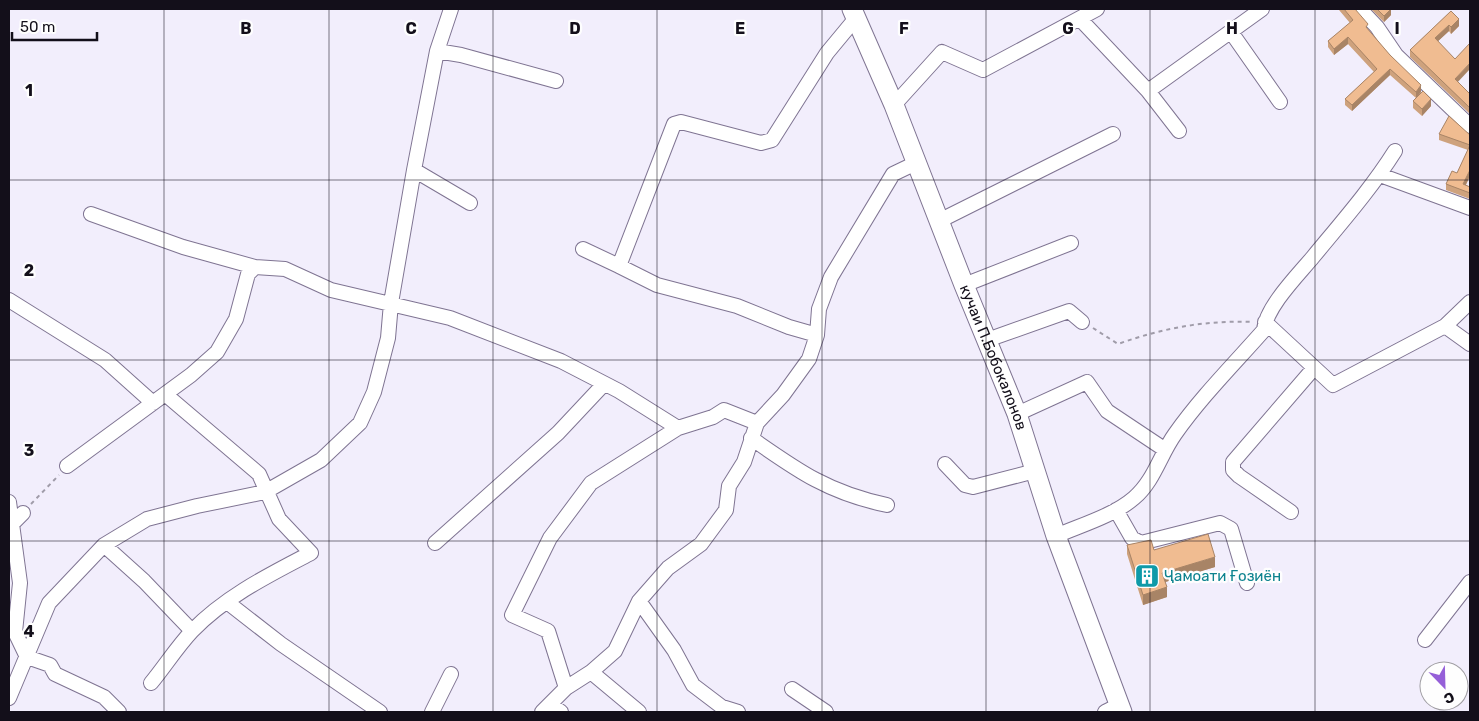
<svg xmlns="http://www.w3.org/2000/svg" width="1479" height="721" font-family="Rubik,sans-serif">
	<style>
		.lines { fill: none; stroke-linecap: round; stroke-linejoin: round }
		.minor-casing { stroke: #7f7492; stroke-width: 16 }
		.secondary-casing { stroke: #7f7492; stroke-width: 21 }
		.path { stroke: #a09ca9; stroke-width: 2; stroke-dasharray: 4 4; stroke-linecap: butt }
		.minor { stroke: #fff; stroke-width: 14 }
		.secondary { stroke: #fff; stroke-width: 19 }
		.wall { fill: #cea27d }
		.shaded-wall { fill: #a88466 }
		.building { fill: #f0bc91; stroke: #a88466 }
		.grid { fill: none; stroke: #130f1a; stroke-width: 1; stroke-opacity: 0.55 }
		.labels { text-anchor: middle; stroke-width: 4.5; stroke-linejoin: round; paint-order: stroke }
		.street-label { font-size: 15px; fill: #130f1a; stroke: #fefefe }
		.culture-label { font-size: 15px; fill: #0d838f; stroke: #fefefe; text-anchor: start }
		.grid-label { font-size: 16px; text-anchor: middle; font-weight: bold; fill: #130f1a; stroke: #fefefe; stroke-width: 4.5; stroke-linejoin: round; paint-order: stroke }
	</style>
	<rect width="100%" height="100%" fill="#f2eefc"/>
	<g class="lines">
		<defs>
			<path id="minor" d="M1360 9 1377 27 1396 55 1470 126
				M1080 19 1148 91 1179 131
				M1231 32 1280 102
				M437 51 461 55 556 81
				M1148 91 1262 9
				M894 105 942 52 983 70 1097 9
				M414 170 470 203
				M1380 175 1470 208
				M91 214 183 247 255 267
				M939 221 1113 134
				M583 249 619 266
				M964 285 1071 243
				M9 300 105 360 153 403
				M1265 322 1333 385 1445 326 1470 344
				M1445 326 1470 302
				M817 335 789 327 737 306 657 285 619 266 674 124 681 122 761 143 772 140 827 53 856 18
				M987 340 1069 311 1082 322
				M1017 414 1087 382 1107 411 1164 449
				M678 428 713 417 724 410 757 423
				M751 438C798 471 829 493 887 505
				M945 464 965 485 973 487 1035 471
				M67 466 191 375 217 352 236 319 248 274 255 267 285 269 331 290 450 318 561 361 619 391 678 428 591 483 550 538 512 615 548 631 566 688
				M9 502 12 524
				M1116 510 1132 538 1141 543 1220 523 1231 529 1247 583
				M1291 512 1239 476 1233 470V462L1314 368
				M23 513 12 524 20 583 15 632 27 657 50 665 55 674 104 697 119 712
				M1056 536C1081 525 1113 516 1134 498 1154 481 1160 455 1175 434 1201 397 1234 364 1264 330 1266 307 1298 275 1313 257 1341 223 1371 189 1395 151
				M435 543 558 433 604 384
				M104 545 144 581 192 631
				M639 601 674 650 693 685 722 707 738 712
				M227 602 281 644 380 712
				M1425 640 1470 582
				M591 672 615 651 639 601 668 568 701 544 726 510 729 486 744 462 757 423 783 395 809 359 817 335 819 309 831 277 893 174 916 163
				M151 683C165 666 177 647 192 631 226 596 269 575 311 553L279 519 259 474 165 394
				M792 689 826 712
				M9 698 49 603 104 545 147 519 197 506 265 492 321 460 360 423 374 392 388 338 391 303 414 170 437 51 451 9
				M550 704 561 712
				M432 712 451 674
				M542 712 566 688 591 672 639 712
				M1105 712 1119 705"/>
			<g id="secondary">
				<path id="s1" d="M852 9 894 105 964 285 1017 414 1056 536 1122 712"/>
			</g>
		</defs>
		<use href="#minor" class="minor-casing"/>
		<use href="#secondary" class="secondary-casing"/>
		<path class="path" d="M1093 328 1118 344C1163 328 1206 320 1253 322
			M31 504 59 475"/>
		<use href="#minor" class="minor"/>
		<use href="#secondary" class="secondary"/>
	</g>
	<path class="wall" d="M1339 9H1355L1368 30 1421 92 1416 98 1390 75 1352 111 1345 105V99L1374 72 1348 44 1334 55 1328 47V41L1350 23 1339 10Z
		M1371 9H1390L1391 15 1384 22Z
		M1451 11 1459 26 1451 34 1449 31 1438 41 1458 82 1470 94V114L1410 57V50Z
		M1413 101 1431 106 1422 116 1413 108Z
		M1439 134 1470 135V176L1466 185 1470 187V199L1446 190V184L1457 173 1468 150 1439 140Z
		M1127 545 1154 550 1215 567 1165 582 1167 597 1143 605 1127 554Z"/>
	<path class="shaded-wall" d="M1391 9V15L1384 22V16Z
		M1459 19V26L1451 34V27Z
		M1449 25V31L1435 44V38Z
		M1348 37V44L1334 55V49Z
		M1470 63V69L1455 85V79Z
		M1390 69V75L1352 111V105Z
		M1421 85V92L1416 98V92Z
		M1431 99V106L1422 116V109Z
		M1470 170V176L1463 190V184Z
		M1215 557V567L1162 583V573Z
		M1167 587V597L1143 605V595Z"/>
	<path class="building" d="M1344 9H1355L1368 24 1366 27 1390 55 1421 85 1416 92 1390 69 1352 105 1345 99 1377 69 1348 37 1334 49 1328 41 1353 20Z
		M1377 9H1391L1384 16Z
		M1451 11 1459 19 1451 27 1449 25 1435 38 1455 59 1470 43V63L1455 79 1470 94V108L1410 50Z
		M1423 91 1431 99 1422 109 1413 101Z
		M1449 116 1470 135V170L1463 184 1470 187V193L1446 184 1452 171 1457 173 1470 145 1439 134Z
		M1208 534 1215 557 1162 573 1167 587 1143 595 1127 545 1151 540 1154 550Z"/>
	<path class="grid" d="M164 9V712M329 9V712M493 9V712M657 9V712M822 9V712M986 9V712M1150 9V712M1315 9V712M9 180H1470M9 360H1470M9 541H1470"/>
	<defs>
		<symbol id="building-square" viewBox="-11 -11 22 22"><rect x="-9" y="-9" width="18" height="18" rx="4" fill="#0f9aa8" stroke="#fefefe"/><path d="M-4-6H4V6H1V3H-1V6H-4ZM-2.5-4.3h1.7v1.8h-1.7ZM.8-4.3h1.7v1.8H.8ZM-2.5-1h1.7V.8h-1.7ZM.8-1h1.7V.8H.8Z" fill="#fff"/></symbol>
	</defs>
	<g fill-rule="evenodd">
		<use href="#building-square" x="1133" y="562" width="28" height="28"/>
	</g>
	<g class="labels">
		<g class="street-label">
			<text dy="5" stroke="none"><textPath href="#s1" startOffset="376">кучаи П.Бобокалонов</textPath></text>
		</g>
		<g class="culture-label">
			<text x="1164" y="581">Ҷамоати Ғозиён</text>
		</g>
	</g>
	<g class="grid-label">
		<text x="246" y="34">B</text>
		<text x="411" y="34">C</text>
		<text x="575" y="34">D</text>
		<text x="740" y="34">E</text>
		<text x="904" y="34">F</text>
		<text x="1068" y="34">G</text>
		<text x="1232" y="34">H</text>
		<text x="1397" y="34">I</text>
		<text x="29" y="96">1</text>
		<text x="29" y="276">2</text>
		<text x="29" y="456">3</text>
		<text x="29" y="637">4</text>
	</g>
	<rect width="1479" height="721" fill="none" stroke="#130f1a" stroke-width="20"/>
	<g transform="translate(1444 686) rotate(157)"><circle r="24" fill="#fefefe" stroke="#a09ea3"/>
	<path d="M0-4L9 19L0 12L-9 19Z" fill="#955fd8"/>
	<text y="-8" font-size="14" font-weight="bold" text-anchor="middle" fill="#130f1a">С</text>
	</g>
	<path d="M12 32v8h85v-8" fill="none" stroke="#130f1a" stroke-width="2.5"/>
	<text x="20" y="32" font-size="15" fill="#130f1a" stroke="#fefefe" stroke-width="4" paint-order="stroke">50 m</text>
</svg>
